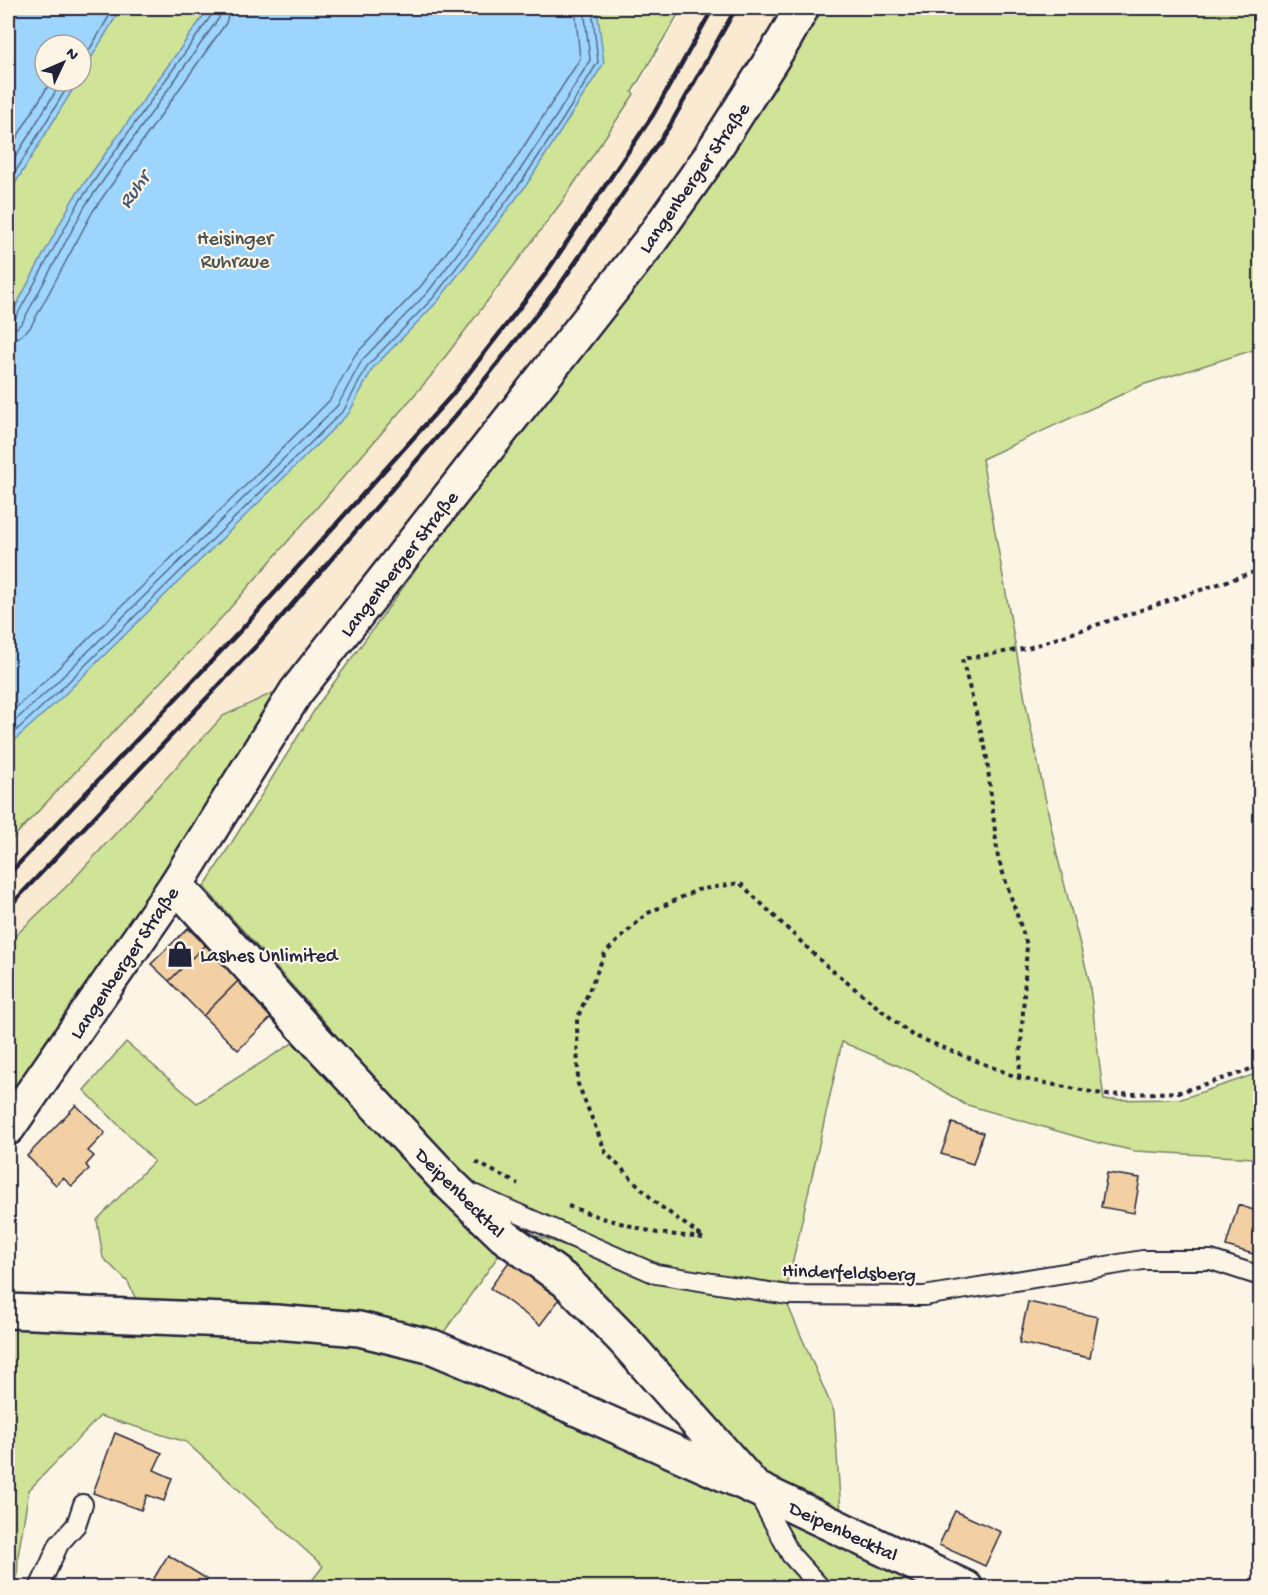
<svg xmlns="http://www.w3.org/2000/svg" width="1268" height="1595" font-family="'Gochi Hand',sans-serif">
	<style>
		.built { fill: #f9ead1 }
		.green { fill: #d0e498; stroke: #79836a; stroke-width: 1.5; fill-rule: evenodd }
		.water { fill: #9ed5fd; stroke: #6c8daf; stroke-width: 1.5 }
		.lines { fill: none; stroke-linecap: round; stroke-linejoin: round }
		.shore { stroke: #546a89; stroke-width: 1.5 }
		.building { fill: #f2d0a3; stroke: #22223b; stroke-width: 1.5 }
		.lane-casing { stroke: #22223b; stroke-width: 22 }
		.street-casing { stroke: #22223b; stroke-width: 38 }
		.secondary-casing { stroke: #22223b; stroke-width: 38 }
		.path { stroke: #22223b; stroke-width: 4; stroke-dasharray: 4.5 4.5; stroke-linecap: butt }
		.lane { stroke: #fcf5e5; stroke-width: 18 }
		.street { stroke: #fcf5e5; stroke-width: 33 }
		.secondary { stroke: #fcf5e5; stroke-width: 33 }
		.rail { stroke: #22223b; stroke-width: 4.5 }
		.labels { text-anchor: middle; stroke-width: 4.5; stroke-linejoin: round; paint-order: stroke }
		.street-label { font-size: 20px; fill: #22223b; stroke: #fcf5e5 }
		.park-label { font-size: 20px; fill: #4e5252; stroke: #fcf5e5 }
		.poi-label { font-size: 20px; fill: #22223b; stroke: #fcf5e5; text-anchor: start }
		.water-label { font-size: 21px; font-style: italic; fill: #475875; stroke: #fcf5e5 }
	</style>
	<rect width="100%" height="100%" fill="#fcf5e5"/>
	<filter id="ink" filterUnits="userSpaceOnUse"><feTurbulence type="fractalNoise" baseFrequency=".0167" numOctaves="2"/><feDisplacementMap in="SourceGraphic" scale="12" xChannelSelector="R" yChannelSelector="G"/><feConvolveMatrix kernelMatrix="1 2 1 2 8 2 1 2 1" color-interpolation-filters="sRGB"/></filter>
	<g filter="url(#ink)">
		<path class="built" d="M685 8H792L700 162 290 685 223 716 71 882 8 943V843L224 615 430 377 561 203 634 94Z"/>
		<path class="green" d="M8 8H682L632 92 634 94 561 203 430 377 224 615 8 843ZM45 45H81V81H45Z
			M807 8H1260V348L1142 385 982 459 1026 705 1057 855 1089 980 1104 1100 1181 1099 1253 1075 1260 1002V1164L1254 1158 1135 1151 1095 1142 964 1104 913 1072 842 1042 785 1296 655 1272 477 1212 324 1021 204 887 317 706 597 320Z
			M290 685 161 885 8 1105V943L71 882 223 716Z
			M307 1034 509 1241 434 1346 143 1315 128 1282 103 1258 97 1220 154 1161 84 1090 126 1042 197 1103Z
			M484 1218 655 1276 785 1299 834 1412 842 1528 738 1480Z
			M8 1313 361 1331 961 1587H307L323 1566 186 1442 100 1416 29 1490 18 1556 17 1587 8 1588Z"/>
		<path class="water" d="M8 8H121L81 75V45H45V81H78L8 195Z
			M209 8H597L604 63 527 184 438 301 373 368 349 413 62 697 8 746V321L73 199Z"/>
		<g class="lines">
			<path class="shore" d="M81 64 114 8
				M8 152 51 81
				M8 169 62 81
				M8 184 71 81
				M8 323 15 319 79 202 213 13 214 8
				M8 330 15 329 22 323 85 206 219 18 221 8
				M8 339 19 337 30 328 93 211 226 23 230 8
				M8 715 46 680 238 493 330 400 355 355 421 286 508 171 580 59 575 8
				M8 727 52 687 338 405 362 360 428 292 516 176 557 115 590 60 584 8
				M8 738 58 692 344 410 368 365 434 297 522 181 563 119 598 62 592 8"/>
		</g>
		<path class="building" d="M188 928 205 945 169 981 151 964Z
			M205 945 240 979 203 1016 169 981Z
			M240 979 275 1014 238 1050 203 1016Z
			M76 1105 105 1133 88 1151 94 1156 86 1165 89 1169 72 1186 63 1178 56 1185 27 1156Z
			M952 1123 983 1133 973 1164 941 1154Z
			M1107 1173 1140 1178 1134 1213 1101 1207Z
			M1238 1205 1260 1212V1256L1226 1246Z
			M511 1259 562 1296 540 1325 490 1288Z
			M1028 1302 1098 1317 1090 1358 1019 1343Z
			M115 1433 162 1453 154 1470 172 1478 164 1501 147 1495 141 1510 93 1493Z
			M955 1511 1001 1532 985 1566 939 1545Z
			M168 1555 207 1579 203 1588H148Z"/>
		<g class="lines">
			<defs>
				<path id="lane" d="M471 1193 656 1274 788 1295 924 1296 1143 1260H1211L1260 1276
					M757 1492 791 1555 821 1588
					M39 1588 59 1544 76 1525 83 1504"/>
				<path id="street" d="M176 885 308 1032 450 1184 504 1236 566 1281 623 1339 755 1488"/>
				<path id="secondary" d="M8 1128 176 885 296 692 651 240 707 161 784 40 802 8
					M8 1311 276 1322 359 1329 433 1347 537 1391 755 1488 966 1588"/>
			</defs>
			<use href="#lane" class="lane-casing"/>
			<use href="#street" class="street-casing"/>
			<use href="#secondary" class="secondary-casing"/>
			<path class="path" d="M1019 1078 1027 945 998 858 986 751 962 659 1028 648 1260 570
				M476 1162 518 1184
				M568 1206 602 1218 657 1233 704 1238 656 1203 606 1153 578 1084 577 1019 605 953 646 914 697 890 740 883 822 962 912 1035 1019 1078 1107 1095 1180 1092 1244 1072 1260 1064"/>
			<use href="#lane" class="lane"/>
			<use href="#street" class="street"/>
			<use href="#secondary" class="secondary"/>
			<path class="rail" d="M8 875 243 628 451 396 544 276 653 115 713 8
				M8 908 257 645 463 407 559 286 669 127 736 8"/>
		</g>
	</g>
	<defs>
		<symbol id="shop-bare" viewBox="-9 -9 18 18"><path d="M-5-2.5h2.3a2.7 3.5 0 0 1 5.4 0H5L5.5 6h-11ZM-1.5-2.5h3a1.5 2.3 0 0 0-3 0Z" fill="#22223b" stroke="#fcf5e5" stroke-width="2.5" paint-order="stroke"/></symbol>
	</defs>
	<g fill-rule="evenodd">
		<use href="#shop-bare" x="161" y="935" width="38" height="38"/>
	</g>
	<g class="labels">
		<g class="street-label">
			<text transform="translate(693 177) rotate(-55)" y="7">Langenberger Straße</text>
			<text transform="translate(398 563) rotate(-52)" y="7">Langenberger Straße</text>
			<text transform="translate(123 962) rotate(-56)" y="7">Langenberger Straße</text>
			<text transform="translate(461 1192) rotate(45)" y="7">Deipenbecktal</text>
			<text transform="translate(849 1271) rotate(2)" y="7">Hinderfeldsberg</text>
			<text transform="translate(844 1530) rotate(25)" y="7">Deipenbecktal</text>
		</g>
		<g class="park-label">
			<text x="235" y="244">Heisinger<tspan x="235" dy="23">Ruhraue</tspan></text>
		</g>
		<g class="poi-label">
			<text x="200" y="961">Lashes Unlimited</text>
		</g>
		<g class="water-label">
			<text transform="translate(133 189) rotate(-55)" y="7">Ruhr</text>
		</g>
	</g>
	<rect width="1268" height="1595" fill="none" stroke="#fcf5e5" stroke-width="30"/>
	<rect x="15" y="15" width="1238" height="1565" fill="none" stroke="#22223b" stroke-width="2" filter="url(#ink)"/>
	<g transform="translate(63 63) rotate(46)"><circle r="28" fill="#fcf5e5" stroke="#a5a1a1" stroke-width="1.5"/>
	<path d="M0-4.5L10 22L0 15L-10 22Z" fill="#22223b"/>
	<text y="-9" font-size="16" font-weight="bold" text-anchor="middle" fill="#22223b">N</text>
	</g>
</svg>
